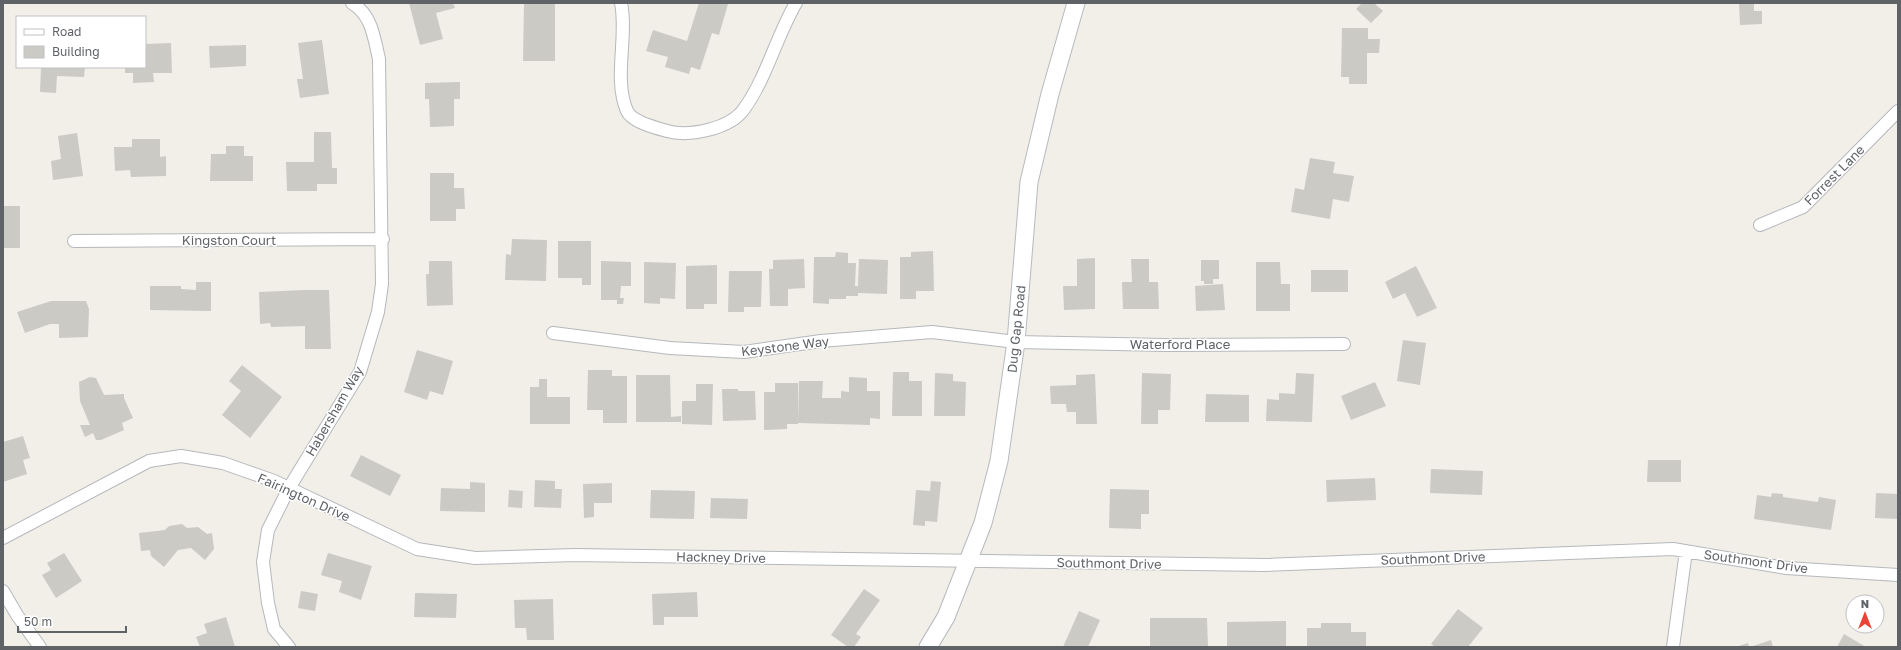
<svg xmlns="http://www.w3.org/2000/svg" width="1901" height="650" font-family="'Golos Text',sans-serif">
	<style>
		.building { fill: #cccac5 }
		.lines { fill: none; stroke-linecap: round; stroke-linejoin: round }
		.street-casing { stroke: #b5b8bc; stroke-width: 14 }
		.secondary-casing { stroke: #b6babf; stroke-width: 19 }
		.street { stroke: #fff; stroke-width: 12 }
		.secondary { stroke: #fff; stroke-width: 17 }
		.labels { text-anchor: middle; stroke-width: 3; stroke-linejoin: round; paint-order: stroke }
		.street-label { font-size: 13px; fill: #5f6368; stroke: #fff }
	</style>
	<rect width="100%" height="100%" fill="#f1efe8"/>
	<path class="building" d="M409 3H453L455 8 436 13 443 39 420 45Z
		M524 3H555V61H523Z
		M699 3 728 4 719 35 712 33 700 70 691 67 689 74 665 67 668 57 646 51 653 30 687 41Z
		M1362 3H1374L1383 11 1371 23 1356 9Z
		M1739 3H1754V11H1762V24L1740 25Z
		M1342 28H1368V39H1380L1379 53H1367V84H1349V77H1341Z
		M322 40 329 94 300 98 297 79H303L298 43Z
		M171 43 172 73H153L154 82 133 83V73H125V67H145V44Z
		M246 45V66L210 68 209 46Z
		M41 67H85L84 77 57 76 56 93 40 92Z
		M460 82V99H454V126L430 127 429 99H425V83Z
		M314 132H331L332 168H337V184H317V191H287L286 162H314Z
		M77 133 83 176 53 180 51 161 61 159 58 136Z
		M132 139H160V157L166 156V176L131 177 130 170 115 171 114 147H132Z
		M226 146H244V156H253V181H210L211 154H226Z
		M1310 158 1335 162 1333 173 1354 176 1349 202 1333 199 1330 219 1291 212 1295 188 1304 190Z
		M430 173H454V188H464L465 209H456V221H430Z
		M3 206H20V248H3Z
		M512 239 547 240 546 281 505 280 506 254 511 255Z
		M558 241H591V285H582V278H558Z
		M933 251 934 291H916V299H900V257H911V252Z
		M836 252 848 253V263H856L855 286H858L859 259 888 260 887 294 858 293V296H846V299H829V304L813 303 814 257H835Z
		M1095 258V309L1064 310 1063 286H1077V259Z
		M804 259 805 288 788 289V306H770L769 269H773V260Z
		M1131 259H1149V282H1158L1159 309H1123L1122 282H1132Z
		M1201 260H1219V279H1213V284H1204V281H1201Z
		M429 261H452L453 305 427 306 426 274H429Z
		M601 261 631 262V286H621L620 298H624L623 304H617V300H601Z
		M644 262 676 263 675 299 660 298V304L644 303Z
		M1256 262H1280L1281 284H1290V311H1256Z
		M717 265V304H704V309H686V266Z
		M1416 266 1437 308 1417 317 1405 293 1393 299 1385 282Z
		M1311 270H1348V292H1311Z
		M729 271H762L761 307H744V312H728Z
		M196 282H211V311L150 310V286H181V289L196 290Z
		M1223 284 1225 310 1196 311 1195 286Z
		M305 290H329L331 349H305V326L271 327 270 323 260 324 259 292Z
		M51 301H86L89 309 88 337 59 338V324H50L25 333 17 312Z
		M1403 340 1426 343 1420 385 1397 381Z
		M417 350 453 361 443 395 430 391 427 400 404 392Z
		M242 365 282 397 250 438 222 415 241 391 229 381Z
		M588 370H612V376H627V423H603V410H587Z
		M893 372H909V381H922V416H892Z
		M935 373 953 374V381L966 382 965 416H934Z
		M1142 373 1171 374 1170 410H1158V424H1141Z
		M1296 373 1314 374 1312 422 1266 421 1267 399 1279 400V393L1295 394Z
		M1095 374 1097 424H1076V412H1067L1066 404H1051L1050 386 1076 385V375Z
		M636 375H670L671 417 681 416V422H636Z
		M90 377 96 378 104 395 124 394V398L133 418 122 423 124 430 101 440H96L93 433 85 437 80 425H90L80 401 79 382Z
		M849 377 867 378V391H880V419L870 418V425L798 423 799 381H823L822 398H841V391L849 392Z
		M539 379H547V397H570V424H530V387H539Z
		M1375 382 1386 406 1351 420 1341 396Z
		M775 383H798V424H787V429L764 430V392H775Z
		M696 384H713L712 425 682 424V401H696Z
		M722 389H738V391H755L756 420 723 421Z
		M1206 394 1249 395V422H1205Z
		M23 436 30 458 23 460 27 474 3 482V442Z
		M361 455 401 475 390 496 350 476Z
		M1648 460H1681V482H1647Z
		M1431 469 1483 471 1482 495 1430 493Z
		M1375 478 1376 500 1327 502 1326 480Z
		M535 480 555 481V489H562L561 508 534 507Z
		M931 481 941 482 937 522 925 521V526L913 525 916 490 930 491Z
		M470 482 485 483V512L440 511 441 488 470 489Z
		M612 483V503H594V517L584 518 583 484Z
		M1110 489 1149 490V514H1141V529L1109 528Z
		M509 490 523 491 522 508 508 507Z
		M651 490 695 491 694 519 650 518Z
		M1772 493 1783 494V497L1818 502 1819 497 1836 500 1831 530 1754 519 1757 495 1771 497Z
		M1876 493 1898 494V519L1875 518Z
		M711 498 748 499 747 519 710 518Z
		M182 524 187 528 198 527 207 534 212 533 214 549 205 560 191 548 178 550 164 567 151 556 150 550 141 551 139 533 165 530 169 526Z
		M64 553 82 581 56 598 42 575 51 570 47 563Z
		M328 553 372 566 361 600 339 592 342 581 321 575Z
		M864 589 880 600 856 634 861 637 854 647H848L831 635Z
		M301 591 318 594 315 611 298 608Z
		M697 592 698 617H664V625H653L652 594Z
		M415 593 457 594 456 618 414 617Z
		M553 599 554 640H527L526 628H515L514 600Z
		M1458 609 1483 628 1468 647H1435L1431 644Z
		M1079 611 1100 620 1088 647H1063Z
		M226 617 235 647H200L196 637 207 633 204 624Z
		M1150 618H1207L1208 647H1150Z
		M1286 621V646L1227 647V622Z
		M1321 623H1351V632H1366V647H1307V628H1321Z
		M1844 634 1866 647H1837Z
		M1771 640 1773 647H1750Z
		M1748 643 1749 647H1736Z"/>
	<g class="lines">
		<defs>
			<path id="street" d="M621 3C628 38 613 78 627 111 632 122 656 128 667 131 689 137 730 129 744 109 767 77 776 37 796 3
				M1760 225 1803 207 1898 111
				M74 241 383 239
				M553 333 670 348 744 352 821 341 932 332 1016 342 1165 345 1344 344
				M3 538 149 461 181 456 223 463 274 481 417 549 475 558 575 555 1265 565 1673 549 1786 568 1898 575
				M3 591 17 615 40 647
				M289 647 274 629 268 603 263 562 268 530 289 488 360 372 378 312 382 284 379 59C374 38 372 15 352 3
				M1673 647 1686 551"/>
			<path id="secondary" d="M928 647 946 617 983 523 999 461 1016 342 1029 182 1050 94 1076 3"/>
		</defs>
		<use href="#street" class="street-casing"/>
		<use href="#secondary" class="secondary-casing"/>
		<use href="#street" class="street"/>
		<use href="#secondary" class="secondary"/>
	</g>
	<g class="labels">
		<g class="street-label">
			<text transform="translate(1834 175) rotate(-45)" y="5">Forrest Lane</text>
			<text x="229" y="245">Kingston Court</text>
			<text transform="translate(1016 329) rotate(-84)" y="5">Dug Gap Road</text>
			<text x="1180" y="349">Waterford Place</text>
			<text transform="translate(785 346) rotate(-7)" y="5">Keystone Way</text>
			<text transform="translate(334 411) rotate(-60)" y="5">Habersham Way</text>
			<text transform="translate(304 497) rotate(24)" y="5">Fairington Drive</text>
			<text transform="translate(721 557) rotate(1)" y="5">Hackney Drive</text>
			<text transform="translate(1433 558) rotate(-2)" y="5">Southmont Drive</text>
			<text transform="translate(1756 561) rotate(8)" y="5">Southmont Drive</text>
			<text transform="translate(1109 563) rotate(1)" y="5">Southmont Drive</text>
		</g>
	</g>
	<rect width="1901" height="650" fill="none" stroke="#5f6368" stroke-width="8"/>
	<rect x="16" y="16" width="130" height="52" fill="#ffffff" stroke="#bfc1c3"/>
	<rect x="24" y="29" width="20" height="6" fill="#ffffff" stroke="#bfc1c3"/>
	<text x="52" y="36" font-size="12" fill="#5f6368">Road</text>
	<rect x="24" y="46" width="20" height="12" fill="#cccac5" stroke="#bfc1c3"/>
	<text x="52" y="56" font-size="12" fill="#5f6368">Building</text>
	<g transform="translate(1865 614)"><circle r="19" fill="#ffffff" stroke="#bfc1c3"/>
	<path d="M0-3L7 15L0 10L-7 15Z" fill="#ea4335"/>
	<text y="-6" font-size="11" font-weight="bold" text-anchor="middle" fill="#5f6368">N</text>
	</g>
	<path d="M18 626v6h108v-6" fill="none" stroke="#5f6368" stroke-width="2"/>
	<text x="24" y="626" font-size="12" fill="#5f6368" stroke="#ffffff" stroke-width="3" paint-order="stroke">50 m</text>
</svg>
